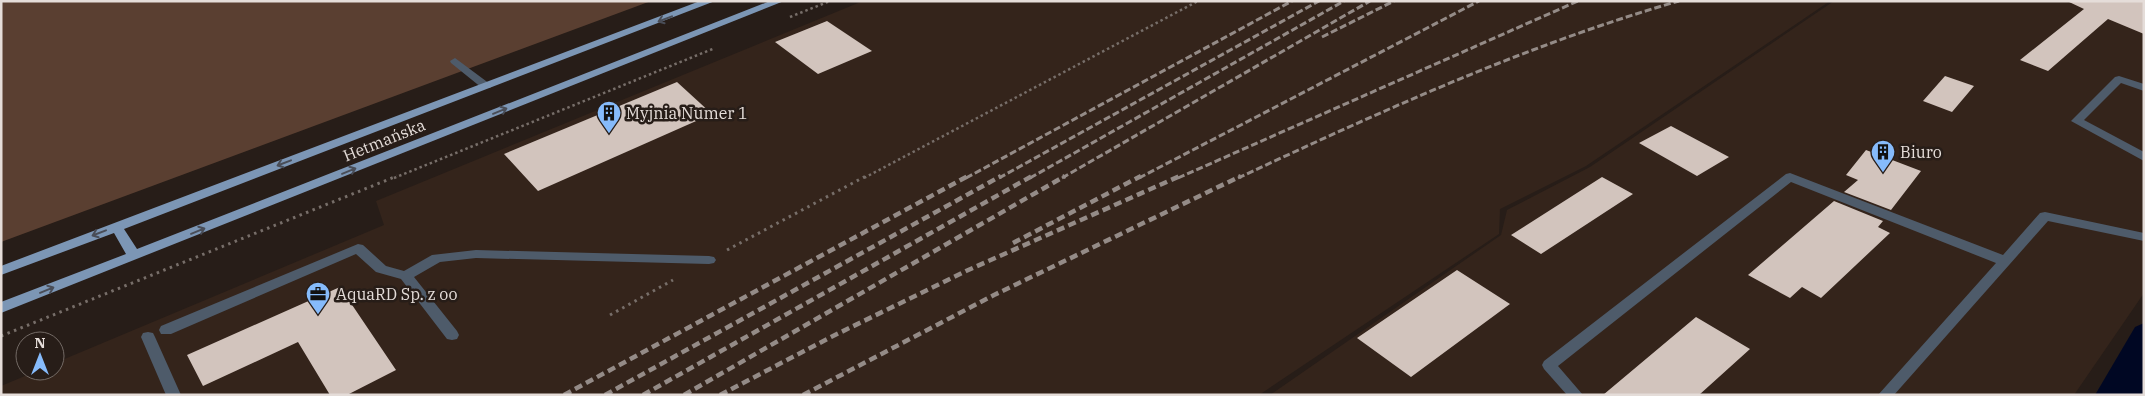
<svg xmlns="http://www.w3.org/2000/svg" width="2145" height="396" font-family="'IBM Plex Serif',serif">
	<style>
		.built { fill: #34241b }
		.green { fill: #5a3f31 }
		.water { fill: #000723 }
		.building { fill: #d2c4bd }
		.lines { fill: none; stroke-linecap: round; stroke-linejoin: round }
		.path-far1 { stroke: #776e69; stroke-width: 2.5; stroke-dasharray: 2.5 3; stroke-linecap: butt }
		.path { stroke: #776e69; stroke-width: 3; stroke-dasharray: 2.5 4.5; stroke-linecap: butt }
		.minor { fill: #4e5b6a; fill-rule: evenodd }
		.major { fill: #7c96b5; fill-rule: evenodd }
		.rail-far1 { stroke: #948b87; stroke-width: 3; stroke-dasharray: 7 3; stroke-linecap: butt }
		.rail { stroke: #948b87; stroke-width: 4.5; stroke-dasharray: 8 4.5; stroke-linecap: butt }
		.oneway { stroke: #494d57 }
		.labels { text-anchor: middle; stroke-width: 5; stroke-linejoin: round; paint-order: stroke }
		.poi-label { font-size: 16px; fill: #e5ddd9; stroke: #271d18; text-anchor: start }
		.street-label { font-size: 16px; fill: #e5ddd9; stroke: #271d18 }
	</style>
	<rect width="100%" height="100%" fill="#271d18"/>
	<path class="built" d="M863 1H1830L1586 166 1500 209 1499 234 1259 395H1V386L37 371H55V363L384 225 376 201Z
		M1834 1H2144V293L2074 395H1270L1501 235 1507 210 1590 167Z"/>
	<path class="green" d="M1 1H651L1 242Z"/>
	<path class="water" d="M2144 323V395H2095L2135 327Z"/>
	<path class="building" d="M2067 1H2144V34L2108 19 2048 71 2020 60 2084 9Z
		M827 21 872 51 818 74 775 42Z
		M1945 76 1974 86 1952 112 1923 101Z
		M677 82 712 114 538 191 504 154Z
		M1671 126 1729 157 1697 176 1639 143Z
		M1866 150 1921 171 1891 210 1844 192 1858 180 1846 175Z
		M1602 177 1633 194 1541 254 1511 235Z
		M1834 201 1883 221 1878 227 1890 233 1821 298 1802 287 1790 298 1748 275Z
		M1457 270 1510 304 1411 377 1357 338Z
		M340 287 396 370 347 395H330L298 342 203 386 187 355Z
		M1696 317 1750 349 1699 395H1603Z"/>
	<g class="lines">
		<path class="path-far1" d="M790 17 830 1
			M394 178 715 48
			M864 178 1198 1"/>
		<path class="path" d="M727 250 866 176
			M610 315 673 280
			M1 336 397 176"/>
		<path class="minor" d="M455 58 490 84 492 86 490 88H482L451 63 450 61Z
			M2119 76 2144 84V91L2121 83 2084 120 2144 152V161L2071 121 2115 77Z
			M1790 173 2003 255 2040 213 2045 212 2144 233V241L2048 221 1894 395H1878L1996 263 1791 182 1558 366 1583 395H1567L1544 369 1542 365 1544 361 1786 174Z
			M358 244 363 245 386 266 404 271 432 255 476 250 709 256 714 257 716 260 714 263 709 264 476 258 440 262 414 277 457 331 459 335 457 339 452 340 447 339 401 279 376 272 356 254 171 334H161L159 330 161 326Z
			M148 332 153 333 155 337 181 395H166L141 337 143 333Z"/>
		<path class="major" d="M700 1H715L124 229 137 249 770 1H784L1 313V302L126 254 114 233 1 275V266Z"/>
		<path class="rail-far1" d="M1322 37 1394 1
			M966 178 1292 1
			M999 178 1319 1
			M1030 178 1344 1
			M1062 178 1370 1
			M1139 178 1479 1
			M1178 178 1578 1
			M1238 178C1382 111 1526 45 1679 1"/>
		<path class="rail" d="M1013 243 1141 176
			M564 395 968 176
			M605 395 1001 176
			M643 395 1032 176
			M684 395 1065 176
			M720 395 831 337 966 271 1180 176
			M803 395 994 295 1241 176"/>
	</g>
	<defs><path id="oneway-shaft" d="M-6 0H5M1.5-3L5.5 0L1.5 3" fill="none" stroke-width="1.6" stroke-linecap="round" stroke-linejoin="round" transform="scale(1.25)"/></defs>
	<g class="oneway">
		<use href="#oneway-shaft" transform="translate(665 19) rotate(159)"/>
		<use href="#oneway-shaft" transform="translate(500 111) rotate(-22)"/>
		<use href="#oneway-shaft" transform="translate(284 163) rotate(159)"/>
		<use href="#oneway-shaft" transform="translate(349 171) rotate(-22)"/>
		<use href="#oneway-shaft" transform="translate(198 231) rotate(-22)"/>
		<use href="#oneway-shaft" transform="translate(99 233) rotate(159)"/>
		<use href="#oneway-shaft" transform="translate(47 290) rotate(-22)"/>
	</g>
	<defs>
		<symbol id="building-pin" viewBox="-11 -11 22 30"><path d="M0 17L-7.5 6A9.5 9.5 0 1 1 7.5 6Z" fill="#86bbfb" stroke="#271d18"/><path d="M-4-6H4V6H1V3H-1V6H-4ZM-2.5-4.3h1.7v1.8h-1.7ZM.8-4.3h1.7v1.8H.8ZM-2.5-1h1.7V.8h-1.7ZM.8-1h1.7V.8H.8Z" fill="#111"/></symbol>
		<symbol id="office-pin" viewBox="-11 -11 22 30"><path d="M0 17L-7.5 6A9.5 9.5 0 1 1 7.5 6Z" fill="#86bbfb" stroke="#271d18"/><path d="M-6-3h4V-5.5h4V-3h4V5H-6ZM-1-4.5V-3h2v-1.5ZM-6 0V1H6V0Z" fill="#111"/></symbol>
	</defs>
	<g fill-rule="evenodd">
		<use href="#building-pin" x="595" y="99" width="28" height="38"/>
		<use href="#building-pin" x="1869" y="138" width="28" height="38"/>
		<use href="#office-pin" x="304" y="280" width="28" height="38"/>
	</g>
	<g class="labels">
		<g class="poi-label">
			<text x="626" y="119">Myjnia Numer 1</text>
			<text x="1900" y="158">Biuro</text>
			<text x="336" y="300">AquaRD Sp. z oo</text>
		</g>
		<g class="street-label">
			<text transform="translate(384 140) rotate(-22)" y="6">Hetmańska</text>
		</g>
	</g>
	<rect width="2145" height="396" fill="none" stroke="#e5ddd9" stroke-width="5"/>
	<g transform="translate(40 356)"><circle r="24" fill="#271d18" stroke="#736a65"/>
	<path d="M0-4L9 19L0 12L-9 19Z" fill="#86bbfb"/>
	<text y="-8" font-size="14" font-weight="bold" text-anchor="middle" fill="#e5ddd9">N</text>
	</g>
</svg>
